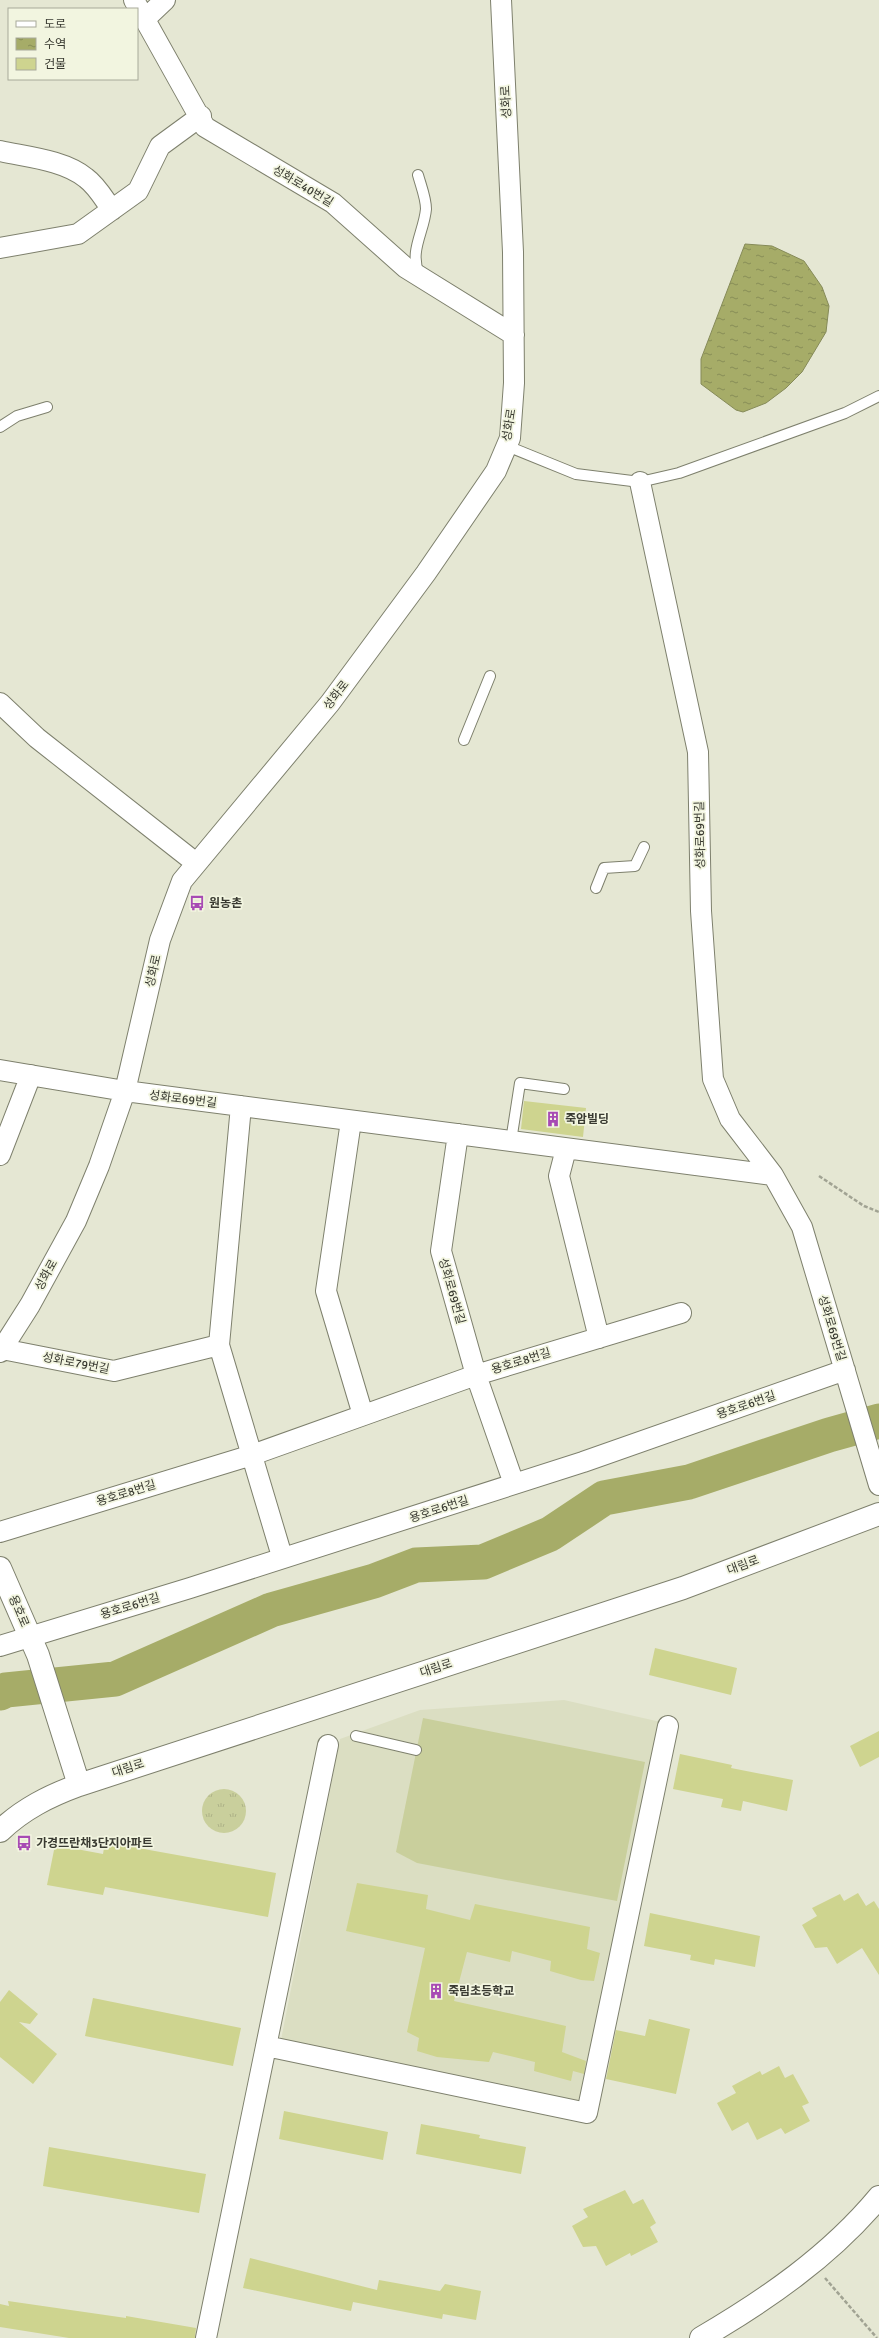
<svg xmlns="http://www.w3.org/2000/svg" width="879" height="2338" font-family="Signika,'Noto Sans KR',sans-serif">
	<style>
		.built { fill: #dbdec2 }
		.grass { fill: url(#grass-tufts) }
		.pitch { fill: #c9cf9c }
		.water { fill: url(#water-ripples); stroke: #858a58 }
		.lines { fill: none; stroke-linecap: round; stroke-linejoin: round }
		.river { stroke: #a6ac68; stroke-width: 35 }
		.building { fill: #ced48f }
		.lane-casing { stroke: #7e806d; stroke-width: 12 }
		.street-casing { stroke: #7e806d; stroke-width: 22 }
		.secondary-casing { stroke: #7e806d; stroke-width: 24 }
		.path { stroke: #a1a393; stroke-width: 2.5; stroke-dasharray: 4 2; stroke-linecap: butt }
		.lane { stroke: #fff; stroke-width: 10 }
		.street { stroke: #fff; stroke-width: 20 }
		.secondary { stroke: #fff; stroke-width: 22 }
		.labels { text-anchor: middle; stroke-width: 3.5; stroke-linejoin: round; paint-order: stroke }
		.street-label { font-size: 12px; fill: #393a31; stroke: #f2f5e0 }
		.poi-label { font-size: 12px; font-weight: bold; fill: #393a31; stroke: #f2f5e0; text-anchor: start }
	</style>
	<defs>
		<pattern id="grass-tufts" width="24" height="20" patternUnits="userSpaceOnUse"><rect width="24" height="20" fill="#c9cf9c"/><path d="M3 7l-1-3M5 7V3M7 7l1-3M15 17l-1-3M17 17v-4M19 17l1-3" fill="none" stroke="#adb287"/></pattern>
		<pattern id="water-ripples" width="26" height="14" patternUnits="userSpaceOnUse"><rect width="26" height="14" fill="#a6ac68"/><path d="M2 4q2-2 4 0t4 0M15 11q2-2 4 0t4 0" fill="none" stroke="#888d56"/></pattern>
	</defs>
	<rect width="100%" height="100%" fill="#e5e7d3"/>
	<path class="built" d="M564 1700 665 1723 586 2106 281 2040 340 1739 420 1710Z"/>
	<path class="grass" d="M202 1811a22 22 0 1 1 44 0a22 22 0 1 1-44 0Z"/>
	<path class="pitch" d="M423 1718 645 1762 617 1901 417 1863 396 1852Z"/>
	<path class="water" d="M745 244 772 246 804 261 822 287 829 306 826 332 802 372 786 388 766 403 743 412 736 410 701 384V359Z"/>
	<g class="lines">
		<path class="river" d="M0 1693 6 1690 115 1679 271 1610 374 1581 416 1565 483 1562 550 1534 604 1498 689 1482 829 1435 879 1421"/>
	</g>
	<path class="building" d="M524 1101 586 1108 583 1137 521 1129Z
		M655 1648 737 1668 731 1695 649 1675Z
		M879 1731V1757L860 1767 850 1746Z
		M680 1754 732 1765 731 1768 793 1780 787 1811 743 1801 741 1811 721 1807 723 1799 673 1789Z
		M105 1842 276 1873 268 1917 105 1887 103 1895 47 1885 55 1845 103 1854Z
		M357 1883 428 1895 426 1909 470 1920 475 1904 590 1927 587 1949 600 1953 594 1981 581 1980 550 1971 551 1961 512 1951 510 1962 467 1952 454 2001 566 2026 562 2052 586 2061 584 2074 573 2071 571 2081 534 2071 535 2062 493 2052 489 2062 437 2057 417 2051 419 2038 407 2032 425 1948 346 1931Z
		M858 1893 866 1906 874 1901 879 1909V1975L862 1948 837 1964 827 1947 815 1948 802 1925 817 1916 812 1908 840 1894 844 1901Z
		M650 1913 760 1936 755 1967 715 1959 714 1965 690 1960 691 1955 644 1946Z
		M9 1990 38 2014 30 2024 19 2022 57 2054 33 2084 0 2057V2002Z
		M93 1998 241 2028 233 2066 85 2036Z
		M649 2019 690 2029 676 2094 606 2079 616 2030 645 2036Z
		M779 2066 785 2078 793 2074 809 2103 802 2106 810 2121 785 2134 781 2128 757 2140 748 2122 732 2131 717 2103 736 2093 732 2086 760 2071 762 2075Z
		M284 2111 388 2132 383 2160 279 2139Z
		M421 2124 480 2135 479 2138 526 2147 521 2174 416 2154Z
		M49 2147 206 2174 199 2213 43 2186Z
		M625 2190 633 2204 643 2199 656 2223 650 2227 658 2242 631 2256 630 2253 606 2266 596 2246 583 2247 572 2226 588 2217 583 2209Z
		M250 2258 377 2290 379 2280 440 2291 445 2284 481 2291 476 2320 443 2314 442 2319 353 2302 351 2311 243 2288Z
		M8 2301 126 2318V2316L196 2328 195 2338H69L0 2327V2304L9 2306Z"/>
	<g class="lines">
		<defs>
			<path id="lane" d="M418 175C421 186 426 198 426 209 424 232 409 251 419 274
				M0 427 17 416 47 407
				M507 446 576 474 640 482 679 473 845 413 879 396
				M464 740 490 676
				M596 888 604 868 635 866 644 847
				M511 1141 520 1083 564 1089
				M356 1736 416 1750"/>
			<path id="street" d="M134 0 205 127 333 203 406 268 514 335
				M145 19 165 0
				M0 151C27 157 64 160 86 178 97 186 104 199 112 210
				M0 248 78 234 138 191 160 146 201 116
				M0 703 37 738 196 863
				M0 1070 125 1091 773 1175 730 1119 713 1079 701 911 698 752 640 482
				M241 1106 219 1345 281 1553
				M351 1121 326 1291 363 1415
				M458 1134 441 1251 476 1375 514 1484
				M566 1149 559 1176 599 1338
				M0 1155 31 1075
				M773 1175 802 1227 879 1485
				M2 1349 114 1371 219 1345
				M0 1352 30 1305 76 1221 99 1166 125 1091 160 940 182 881 330 703 426 573 496 471 510 438 514 383 513 252 501 0
				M0 1532 252 1455 476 1375 681 1313
				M0 1646 190 1588 583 1462 845 1370
				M266 2046 587 2113 668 1726
				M206 2338 328 1745"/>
			<path id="secondary" d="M0 1568 38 1655 79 1785
				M0 1831C23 1809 49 1796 79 1785L683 1588 879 1514
				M701 2338C766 2300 830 2256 879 2197"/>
		</defs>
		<use href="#lane" class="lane-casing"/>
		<use href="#street" class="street-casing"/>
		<use href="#secondary" class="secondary-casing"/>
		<path class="path" d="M819 1176 864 1206 879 1212
			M825 2278 877 2338"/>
		<use href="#lane" class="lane"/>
		<use href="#street" class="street"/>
		<use href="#secondary" class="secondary"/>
	</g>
	<defs>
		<symbol id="bus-bare" viewBox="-9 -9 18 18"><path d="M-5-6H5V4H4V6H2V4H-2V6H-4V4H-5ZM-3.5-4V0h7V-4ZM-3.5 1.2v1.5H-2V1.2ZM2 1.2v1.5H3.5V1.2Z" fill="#a74ab4" stroke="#f2f5e0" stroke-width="2.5" paint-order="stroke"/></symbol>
		<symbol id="building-bare" viewBox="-9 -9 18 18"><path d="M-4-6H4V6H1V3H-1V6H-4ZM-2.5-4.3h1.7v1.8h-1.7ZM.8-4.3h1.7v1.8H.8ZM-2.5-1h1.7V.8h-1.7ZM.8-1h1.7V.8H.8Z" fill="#a74ab4" stroke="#f2f5e0" stroke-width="2.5" paint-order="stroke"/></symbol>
	</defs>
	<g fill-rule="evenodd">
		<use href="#bus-bare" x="186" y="892" width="22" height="22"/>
		<use href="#building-bare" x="542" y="1108" width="22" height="22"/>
		<use href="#bus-bare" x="13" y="1832" width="22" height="22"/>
		<use href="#building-bare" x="425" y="1980" width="22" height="22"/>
	</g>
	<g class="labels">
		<g class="street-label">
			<text transform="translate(506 102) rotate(-93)" y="4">성화로</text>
			<text transform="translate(303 186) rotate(31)" y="4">성화로40번길</text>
			<text transform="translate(509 425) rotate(-81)" y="4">성화로</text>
			<text transform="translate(336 695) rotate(-52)" y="4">성화로</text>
			<text transform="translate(700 835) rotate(-91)" y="4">성화로69번길</text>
			<text transform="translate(153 971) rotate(-77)" y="4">성화로</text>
			<text transform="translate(183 1099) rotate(7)" y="4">성화로69번길</text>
			<text transform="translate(46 1275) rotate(-61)" y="4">성화로</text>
			<text transform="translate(452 1291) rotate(74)" y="4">성화로69번길</text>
			<text transform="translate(832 1328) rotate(73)" y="4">성화로69번길</text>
			<text transform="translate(521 1361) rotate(-17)" y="4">용호로8번길</text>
			<text transform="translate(76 1363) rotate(11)" y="4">성화로79번길</text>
			<text transform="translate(746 1405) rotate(-19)" y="4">용호로6번길</text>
			<text transform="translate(126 1493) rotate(-17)" y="4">용호로8번길</text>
			<text transform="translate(439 1509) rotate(-18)" y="4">용호로6번길</text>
			<text transform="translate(743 1565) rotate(-20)" y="4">대림로</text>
			<text transform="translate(130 1606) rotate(-17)" y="4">용호로6번길</text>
			<text transform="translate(19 1611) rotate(67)" y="4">용호로</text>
			<text transform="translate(436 1668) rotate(-18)" y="4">대림로</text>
			<text transform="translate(128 1768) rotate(-18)" y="4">대림로</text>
		</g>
		<g class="poi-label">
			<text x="209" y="907">원농촌</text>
			<text x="565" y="1123">죽암빌딩</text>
			<text x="36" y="1847">가경뜨란채3단지아파트</text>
			<text x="448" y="1995">죽림초등학교</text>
		</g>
	</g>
	<rect x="8" y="8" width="130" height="72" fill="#f2f5e0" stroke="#a8aa9a"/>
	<rect x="16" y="21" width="20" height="6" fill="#ffffff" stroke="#a8aa9a"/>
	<text x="44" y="28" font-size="12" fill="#393a31">도로</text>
	<rect x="16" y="38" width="20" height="12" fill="url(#water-ripples)" stroke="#a8aa9a"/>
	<text x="44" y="48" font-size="12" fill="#393a31">수역</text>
	<rect x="16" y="58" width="20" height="12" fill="#ced48f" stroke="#a8aa9a"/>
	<text x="44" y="68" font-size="12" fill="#393a31">건물</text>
</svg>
